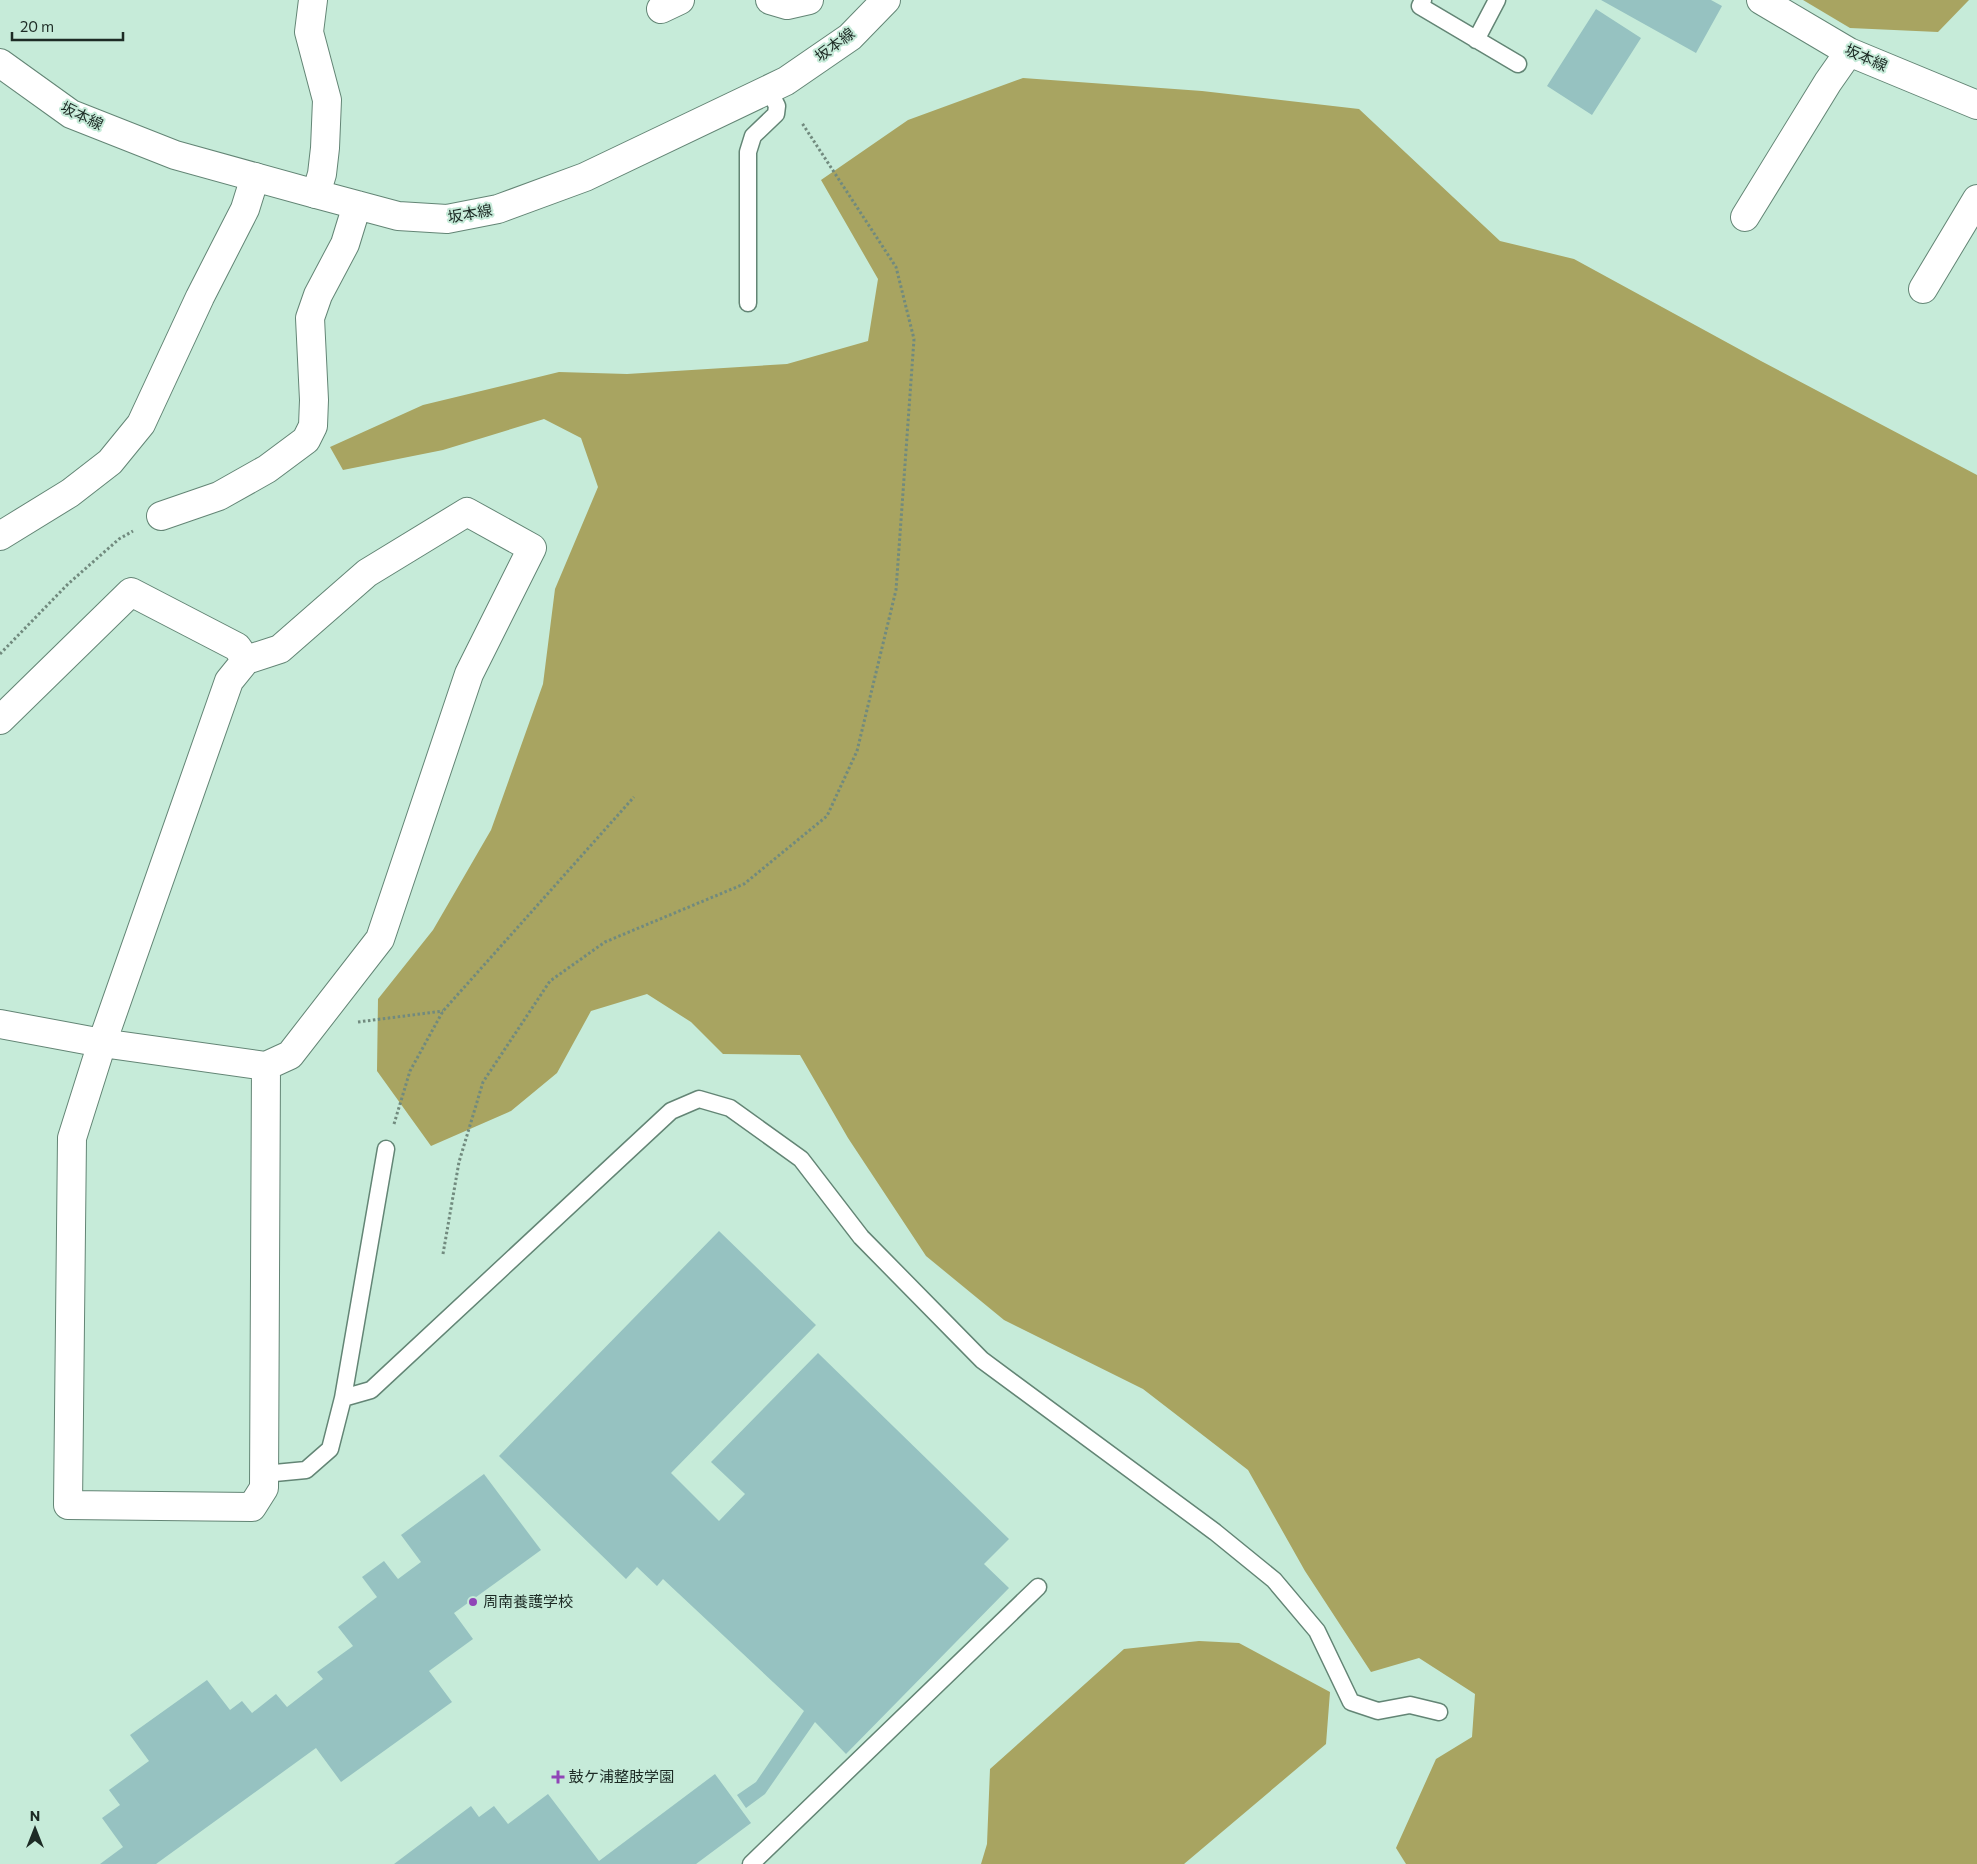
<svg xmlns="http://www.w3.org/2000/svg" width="1977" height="1864" font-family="Commissioner,'Noto Sans JP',sans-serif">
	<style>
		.forest { fill: #a8a461 }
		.building { fill: #96c2c1 }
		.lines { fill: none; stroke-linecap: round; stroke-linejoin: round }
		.service-casing { stroke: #638575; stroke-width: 19 }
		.minor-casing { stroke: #638575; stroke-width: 30 }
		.tertiary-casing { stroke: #638575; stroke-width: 30 }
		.path { stroke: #718a7e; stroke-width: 3; stroke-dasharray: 2.5 2.5; stroke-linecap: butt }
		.service { stroke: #fff; stroke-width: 16 }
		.minor { stroke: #fff; stroke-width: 28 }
		.tertiary { stroke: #fff; stroke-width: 28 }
		.poi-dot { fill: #9045b7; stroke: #c6ebd9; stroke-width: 2 }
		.labels { text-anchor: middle; stroke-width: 4; stroke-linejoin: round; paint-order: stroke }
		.street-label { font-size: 15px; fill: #1d2b25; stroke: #c6ebd9 }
		.poi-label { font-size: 15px; fill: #1d2b25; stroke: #c6ebd9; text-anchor: start }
	</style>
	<rect width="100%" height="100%" fill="#c6ebd9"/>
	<path class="forest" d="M1803 0H1969L1938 32 1850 28Z
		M1023 78 1202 91 1359 109 1500 241 1574 259 1761 361 1977 475V1864H1406L1396 1848 1436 1759 1472 1737 1475 1694 1419 1658 1371 1672 1305 1571 1248 1470 1143 1389 1004 1320 926 1256 848 1138 800 1055 723 1054 691 1022 647 994 591 1011 557 1073 511 1111 431 1146 377 1071 378 999 433 930 491 830 543 684 555 589 598 487 581 438 544 419 443 450 343 470 330 447 423 405 559 372 627 374 787 364 868 341 878 279 821 180 908 120Z
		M1199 1641 1239 1643 1330 1692 1326 1744 1184 1864H981L987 1844 990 1769 1124 1649Z"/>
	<path class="building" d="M1601 0H1711L1722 6 1696 53Z
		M1596 9 1641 38 1592 115 1547 86Z
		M719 1231 816 1325 671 1473 719 1521 745 1494 711 1462 818 1353 1009 1539 984 1564 1009 1588 846 1754 815 1722 765 1794 746 1808 737 1795 756 1782 804 1711 663 1579 657 1586 637 1567 626 1579 499 1456Z
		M484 1474 541 1550 454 1613 473 1639 429 1671 452 1702 341 1782 316 1748 156 1864H100L123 1847 102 1818 120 1805 109 1790 149 1761 130 1735 207 1680 230 1710 242 1701 252 1713 276 1694 287 1707 323 1679 317 1672 353 1646 338 1627 377 1597 362 1577 384 1561 398 1579 421 1562 401 1535Z
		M715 1774 751 1823 696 1864H394L471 1806 479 1817 494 1806 508 1824 548 1794 599 1861Z"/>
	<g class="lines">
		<defs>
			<path id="service" d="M1423 0 1420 6 1518 64
				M1476 40 1497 0
				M748 303V152L753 136 776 114 777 106 769 90
				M343 1398 371 1390 671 1111 699 1099 730 1108 801 1159 861 1237 982 1360 1215 1532 1274 1580 1317 1631 1351 1702 1378 1711 1410 1705 1439 1712
				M264 1474 306 1470 330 1449 343 1398 386 1149
				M751 1864 1038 1587"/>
			<path id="minor" d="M313 0 309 32 327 100 325 148 322 174 316 194 398 216 447 219 498 209 585 177 786 81 850 37 886 0
				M770 0 787 5 809 0
				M1761 0 1849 52 1977 105
				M661 9 680 0
				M1745 217 1828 82 1849 52
				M1923 289 1977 199
				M161 516 219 496 267 469 306 440 313 426 314 400 310 318 318 295 345 244 357 205
				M0 536 70 493 110 462 141 424 200 297 245 209 255 177
				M0 720 131 592 237 647 246 660
				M0 1024 102 1043 266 1066 290 1055 380 939 469 674 532 548 467 512 367 573 280 649 246 660 229 681 102 1043 72 1138 68 1505 252 1507 264 1488 266 1066"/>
			<path id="tertiary" d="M0 63 71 114 175 155 316 194"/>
		</defs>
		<use href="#service" class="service-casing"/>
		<use href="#minor" class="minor-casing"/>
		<use href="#tertiary" class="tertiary-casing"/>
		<path class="path" d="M0 654 68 584 119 539 133 531
			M358 1022 443 1011
			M394 1124 410 1071 443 1011 634 797
			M443 1254 459 1162 483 1082 550 981 605 942 744 884 827 816 857 751 896 590 914 339 896 267 802 123"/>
		<use href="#service" class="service"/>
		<use href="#minor" class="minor"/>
		<use href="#tertiary" class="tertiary"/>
	</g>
	<g class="poi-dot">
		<circle cx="473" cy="1602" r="5"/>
		<path d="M555.5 1769.5h5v5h5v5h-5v5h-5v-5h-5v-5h5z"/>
	</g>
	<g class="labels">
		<g class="street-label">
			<text transform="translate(835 45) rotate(-37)" y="5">坂本線</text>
			<text transform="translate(1866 58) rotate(24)" y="5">坂本線</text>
			<text transform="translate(82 116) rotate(26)" y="5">坂本線</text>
			<text transform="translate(470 214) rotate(-10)" y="5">坂本線</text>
		</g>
		<g class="poi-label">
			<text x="483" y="1607">周南養護学校</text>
			<text x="569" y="1782">鼓ケ浦整肢学園</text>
		</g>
	</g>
	<g transform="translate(35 1829)" stroke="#c6ebd9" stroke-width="4" paint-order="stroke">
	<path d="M0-4L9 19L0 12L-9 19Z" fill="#1d2b25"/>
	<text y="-8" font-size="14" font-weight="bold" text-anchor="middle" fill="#1d2b25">N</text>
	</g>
	<path d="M12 32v8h111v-8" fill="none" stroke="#1d2b25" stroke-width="2.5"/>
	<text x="20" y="32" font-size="15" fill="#1d2b25" stroke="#c6ebd9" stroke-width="4" paint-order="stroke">20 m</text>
</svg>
